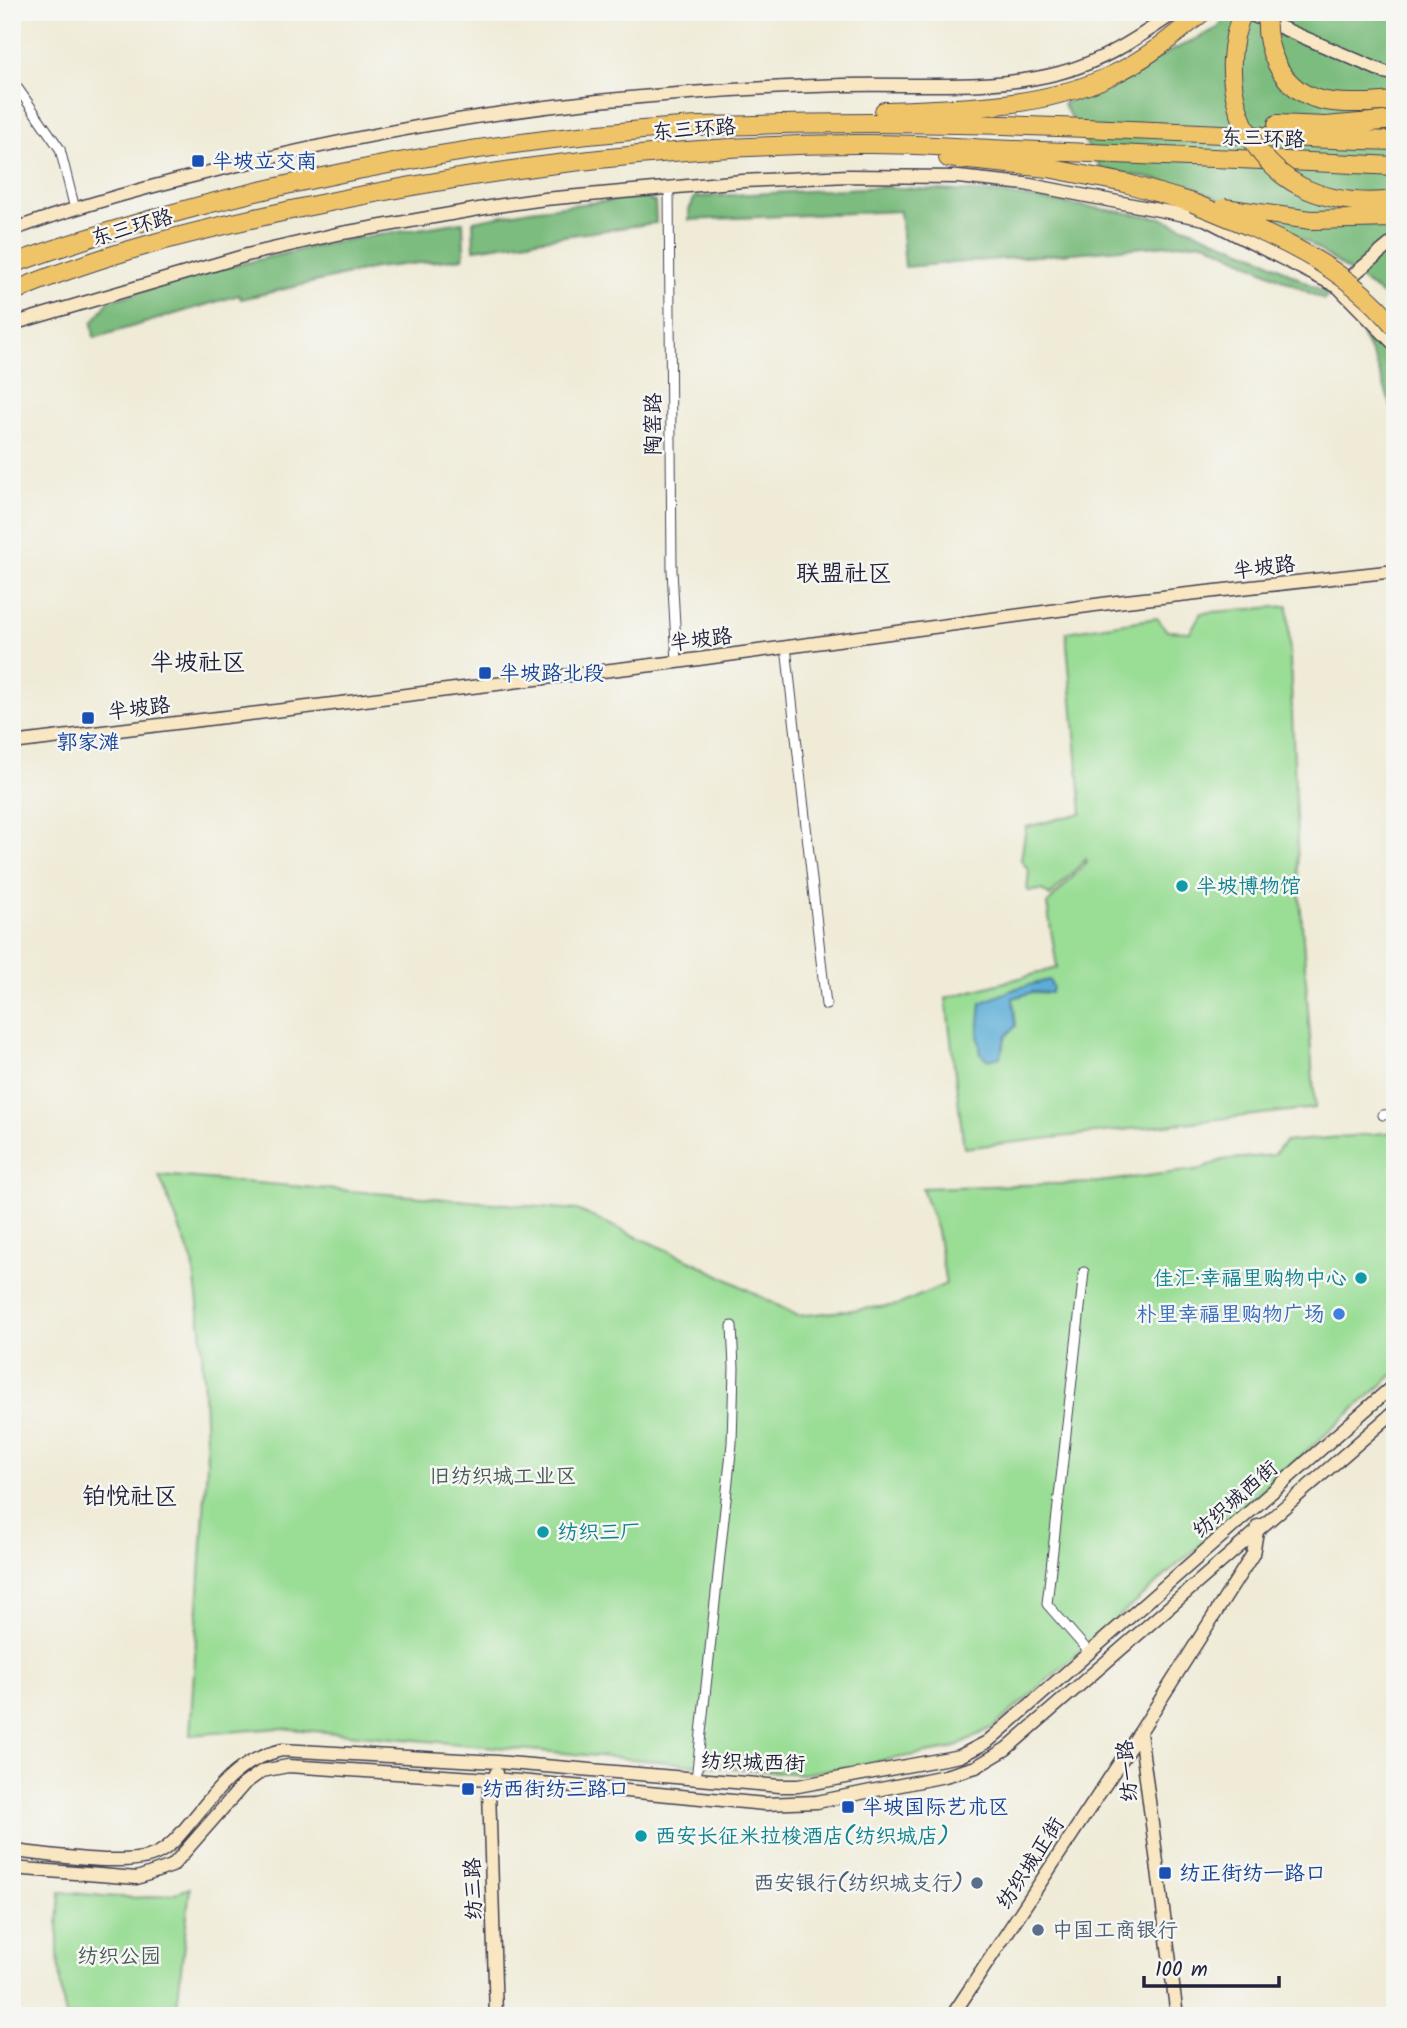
<svg xmlns="http://www.w3.org/2000/svg" width="1407" height="2028" font-family="Kalam,'LXGW WenKai TC',sans-serif">
	<style>
		.green { fill: #9add95; stroke: #5e8068; stroke-width: 2 }
		.forest { fill: #7bbc7e; stroke: #4e6f5c; stroke-width: 2 }
		.water { fill: #5cadd7; stroke: #3f6889; stroke-width: 2 }
		.lines { fill: none; stroke-linecap: round; stroke-linejoin: round }
		.street-casing { stroke: #414052; stroke-width: 11 }
		.secondary-casing { stroke: #414052; stroke-width: 15 }
		.highway-casing { stroke: #414052; stroke-width: 20 }
		.street { stroke: #fff; stroke-width: 9 }
		.secondary { stroke: #f9e7c3; stroke-width: 12 }
		.highway { stroke: #efc469; stroke-width: 18 }
		.highway-bridge-casing { stroke: #414052; stroke-width: 20; stroke-linecap: butt }
		.highway-bridge { stroke: #efc469; stroke-width: 18 }
		.transit-dot { fill: #1a4fb4; stroke: #f6f6f2; stroke-width: 2.5 }
		.culture-dot { fill: #0f9aa8; stroke: #f6f6f2; stroke-width: 2.5 }
		.shop-dot { fill: #3f7fe0; stroke: #f6f6f2; stroke-width: 2.5 }
		.service-dot { fill: #5c6f8a; stroke: #f6f6f2; stroke-width: 2.5 }
		.labels { text-anchor: middle; stroke-width: 5; stroke-linejoin: round; paint-order: stroke }
		.street-label { font-size: 21px; fill: #22223b; stroke: #f6f6f2 }
		.transit-label { font-size: 21px; fill: #164399; stroke: #f6f6f2; text-anchor: start }
		.culture-label { font-size: 21px; fill: #0d838f; stroke: #f6f6f2; text-anchor: start }
		.shop-label { font-size: 21px; fill: #366cbe; stroke: #f6f6f2; text-anchor: end }
		.park-label { font-size: 21px; fill: #465a56; stroke: #f6f6f2 }
		.service-label { font-size: 21px; fill: #4e5e75; stroke: #f6f6f2; text-anchor: end }
		.quarter-label { font-size: 24px; fill: #22223b; stroke: #f6f6f2 }
	</style>
	<rect width="100%" height="100%" fill="#f6f6f2"/>
	<filter id="ink" filterUnits="userSpaceOnUse"><feTurbulence type="fractalNoise" baseFrequency=".0143" numOctaves="2"/><feDisplacementMap in="SourceGraphic" scale="14" xChannelSelector="R" yChannelSelector="G"/><feConvolveMatrix kernelMatrix="1 2 1 2 8 2 1 2 1" color-interpolation-filters="sRGB"/></filter>
	<filter id="wash" filterUnits="userSpaceOnUse"><feTurbulence type="fractalNoise" baseFrequency=".00686" numOctaves="4" result="noise"/><feDisplacementMap in="SourceGraphic" scale="28" xChannelSelector="R" yChannelSelector="G"/><feGaussianBlur stdDeviation="1.57" result="paint"/><feColorMatrix in="noise" values="0 0 0 0 0 0 0 0 0 0 0 0 0 0 0 0 0 1.4 0 .05"/><feComposite in="paint" operator="in"/></filter>
	<g filter="url(#wash)">
		<rect width="100%" height="100%" fill="#efebd7"/>
		<path class="green" d="M1288 606 1298 868 1315 1108 964 1148 946 998 1057 968 1047 904 1087 862 1086 859 1050 896 1042 890 1027 891 1029 871 1021 860 1026 827 1082 813 1066 632 1157 618 1167 631 1190 632 1201 613Z
			M1395 1132V1373L995 1726 950 1749 803 1774 279 1728 190 1735 207 1463 201 1329 193 1263 159 1175 577 1210 698 1264 798 1316 898 1305 946 1284 937 1231 922 1188 1091 1183 1202 1169 1222 1160 1273 1155 1285 1142Z
			M190 1888 176 2016H66C56 1972 57 1937 60 1892 102 1895 150 1905 190 1888Z"/>
		<path class="forest" d="M1231 12H1395V310L1384 296 1308 242 1194 187 1101 169 1063 104 1218 28Z
			M882 187 997 193 1161 218 1260 257 1329 295 1324 300 1205 242 905 267 900 211 689 220V210L695 197Z
			M642 197 655 202 656 223 474 249 473 221 530 210Z
			M463 222 464 251 463 258 375 268 241 299 239 295 94 338 92 323 109 301 211 271 334 242Z
			M1355 320 1395 360V417L1376 363Z"/>
		<path class="water" d="M1049 980 1053 988 1051 993 1033 992 1013 998 1016 1026 1006 1036 1000 1057 989 1060 981 1054 978 1034 981 1003 1017 988Z"/>
	</g>
	<g filter="url(#ink)">
		<g class="lines">
			<defs>
				<path id="street" d="M12 80 60 149 75 209
					M669 187 672 570 677 662
					M786 647 826 1005
					M1383 1115 1395 1114
					M1084 1272 1047 1604 1089 1652
					M696 1780 732 1443 734 1368 732 1326"/>
				<path id="secondary" d="M1245 12 1384 72 1395 74
					M12 230C91 201 173 180 255 161 368 134 482 113 598 101 679 93 762 87 844 85 915 83 990 91 1059 73 1103 62 1139 37 1176 12
					M1341 285 1395 240
					M12 324 247 255 337 234 496 206 545 199 743 181 848 176 958 177 1025 184 1205 219 1338 287 1395 345
					M12 743 677 662 1117 602 1395 571
					M496 1773 495 1780 489 1790 496 2016
					M12 1851C48 1854 126 1868 156 1854 169 1848 179 1836 188 1825 217 1791 235 1761 282 1750L497 1762 780 1786H798L960 1756 987 1742 1009 1723 1395 1384
					M12 1868 137 1878 172 1866 181 1856 244 1784 262 1771 288 1766 520 1781 765 1804 817 1802 945 1776 976 1767 1006 1749 1395 1411
					M952 2016 1140 1732
					M1177 2016 1140 1732 1253 1554 1258 1526"/>
				<path id="highway" d="M1369 103 1395 101
					M884 111C961 108 1039 109 1110 76 1144 61 1175 35 1203 12
					M1277 124 1326 126
					M948 158 1048 168 1125 183 1193 203
					M12 264C221 189 460 142 681 127 705 125 730 126 754 125 946 118 1139 131 1331 139
					M12 292C103 253 199 230 296 209 479 169 668 145 856 144 910 143 964 148 1017 150 1123 155 1228 159 1333 163"/>
			</defs>
			<use href="#street" class="street-casing"/>
			<use href="#secondary" class="secondary-casing"/>
			<use href="#highway" class="highway-casing"/>
			<use href="#street" class="street"/>
			<use href="#secondary" class="secondary"/>
			<use href="#highway" class="highway"/>
			<defs>
				<path id="highway-bridge" d="M1243 12C1216 73 1239 154 1300 186 1329 201 1362 204 1395 200
					M1267 12C1264 47 1279 85 1314 98 1332 104 1351 103 1369 103
					M1326 126 1395 120
					M1331 139 1395 141
					M1333 163 1395 166
					M1193 203C1267 233 1344 263 1395 327
					M1224 208 1311 220 1395 218"/>
			</defs>
			<use href="#highway-bridge" class="highway-bridge-casing"/>
			<use href="#highway-bridge" class="highway-bridge"/>
		</g>
	</g>
	<g class="transit-dot">
		<rect x="191" y="154" width="14" height="14" rx="3.5"/>
		<rect x="478" y="666" width="14" height="14" rx="3.5"/>
		<rect x="81" y="711" width="14" height="14" rx="3.5"/>
		<rect x="461" y="1782" width="14" height="14" rx="3.5"/>
		<rect x="841" y="1800" width="14" height="14" rx="3.5"/>
		<rect x="1158" y="1866" width="14" height="14" rx="3.5"/>
	</g>
	<g class="culture-dot">
		<circle cx="1182" cy="886" r="7"/>
		<circle cx="1361" cy="1278" r="7"/>
		<circle cx="543" cy="1532" r="7"/>
		<circle cx="641" cy="1836" r="7"/>
	</g>
	<circle class="shop-dot" cx="1339" cy="1314" r="7"/>
	<g class="service-dot">
		<circle cx="977" cy="1883" r="7"/>
		<circle cx="1038" cy="1930" r="7"/>
	</g>
	<g class="labels">
		<g class="street-label">
			<text transform="translate(694 129) rotate(-4)" y="7">东三环路</text>
			<text transform="translate(1263 138) rotate(2)" y="7">东三环路</text>
			<text transform="translate(132 227) rotate(-16)" y="7">东三环路</text>
			<text transform="translate(653 424) rotate(-90)" y="7">陶窑路</text>
			<text transform="translate(1264 567) rotate(-7)" y="7">半坡路</text>
			<text transform="translate(701 639) rotate(-7)" y="7">半坡路</text>
			<text transform="translate(139 708) rotate(-7)" y="7">半坡路</text>
			<text transform="translate(1235 1499) rotate(-41)" y="7">纺织城西街</text>
			<text transform="translate(753 1762) rotate(2)" y="7">纺织城西街</text>
			<text transform="translate(1127 1771) rotate(-95)" y="7">纺一路</text>
			<text transform="translate(1030 1863) rotate(-57)" y="7">纺织城正街</text>
			<text transform="translate(473 1889) rotate(-92)" y="7">纺三路</text>
		</g>
		<g class="transit-label">
			<text x="212" y="168">半坡立交南</text>
			<text x="499" y="680">半坡路北段</text>
			<text x="88" y="749" text-anchor="middle">郭家滩</text>
			<text x="482" y="1796">纺西街纺三路口</text>
			<text x="862" y="1814">半坡国际艺术区</text>
			<text x="1179" y="1880">纺正街纺一路口</text>
		</g>
		<g class="culture-label">
			<text x="1196" y="893">半坡博物馆</text>
			<text x="1347" y="1285" text-anchor="end">佳汇·幸福里购物中心</text>
			<text x="557" y="1539">纺织三厂</text>
			<text x="655" y="1843">西安长征米拉梭酒店(纺织城店)</text>
		</g>
		<g class="shop-label">
			<text x="1325" y="1321">朴里幸福里购物广场</text>
		</g>
		<g class="park-label">
			<text x="503" y="1483">旧纺织城工业区</text>
			<text x="119" y="1963">纺织公园</text>
		</g>
		<g class="service-label">
			<text x="963" y="1890">西安银行(纺织城支行)</text>
			<text x="1052" y="1937" text-anchor="start">中国工商银行</text>
		</g>
		<g class="quarter-label">
			<text x="844" y="581">联盟社区</text>
			<text x="198" y="670">半坡社区</text>
			<text x="130" y="1504">铂悦社区</text>
		</g>
	</g>
	<rect width="1407" height="2028" fill="none" stroke="#f6f6f2" stroke-width="42"/>
	<path d="M1144 1976v10h135v-10" fill="none" stroke="#22223b" stroke-width="3.5"/>
	<text x="1155" y="1976" font-size="21" fill="#22223b" stroke="#f6f6f2" stroke-width="5" paint-order="stroke">100 m</text>
</svg>
